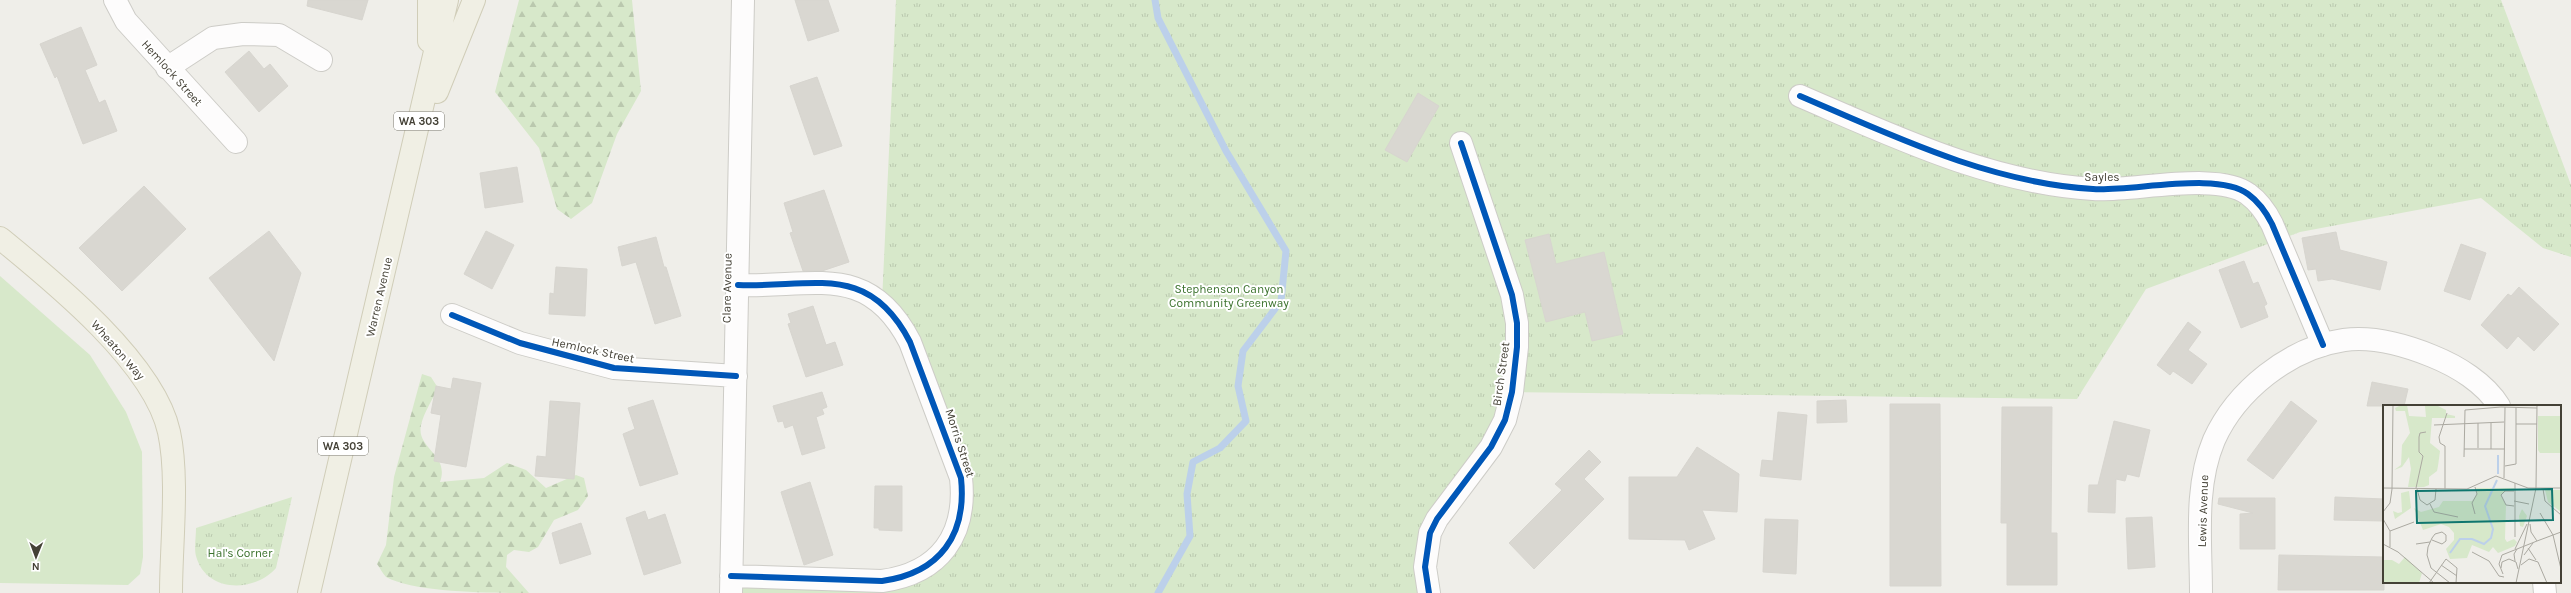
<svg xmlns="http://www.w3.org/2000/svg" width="2571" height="593" font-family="Karla,sans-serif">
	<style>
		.green { fill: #d7e8ca }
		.forest { fill: url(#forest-firs) }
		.park { fill: url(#park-tufts) }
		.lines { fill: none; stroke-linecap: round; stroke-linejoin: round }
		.stream { stroke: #bcd0ea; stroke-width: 7 }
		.building { fill: #d9d7d1; stroke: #d7d5cf }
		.minor-casing { stroke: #cdccc7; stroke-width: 24 }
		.major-casing { stroke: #d0cdb8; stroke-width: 24 }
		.minor { stroke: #fdfcfc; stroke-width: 22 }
		.major { stroke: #f0efe4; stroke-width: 22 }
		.cycleway-casing { stroke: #fff; stroke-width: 8 }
		.cycleway { stroke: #0057b8; stroke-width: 6 }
		.labels { text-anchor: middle; stroke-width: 4; stroke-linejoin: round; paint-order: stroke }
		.shield { fill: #fff; stroke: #7c7a72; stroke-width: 1 }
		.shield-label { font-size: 11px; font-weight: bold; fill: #444136 }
		.street-label { font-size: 12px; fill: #444136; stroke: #fff }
		.park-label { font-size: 12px; fill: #3b722d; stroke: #fff }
		.inset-river { fill: none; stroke: #bcd0ea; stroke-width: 2 }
		.inset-road { fill: none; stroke: #aba9a1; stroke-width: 1 }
		.view { fill: #0f766e; fill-opacity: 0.15; stroke: #0f766e; stroke-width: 2 }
		.inset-edge { fill: none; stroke: #444136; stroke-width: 2 }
	</style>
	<defs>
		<pattern id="forest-firs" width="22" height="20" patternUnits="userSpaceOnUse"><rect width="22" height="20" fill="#d7e8ca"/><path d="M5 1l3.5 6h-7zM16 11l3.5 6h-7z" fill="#bac8ae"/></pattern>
		<pattern id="park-tufts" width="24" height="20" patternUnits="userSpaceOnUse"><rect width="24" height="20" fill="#d7e8ca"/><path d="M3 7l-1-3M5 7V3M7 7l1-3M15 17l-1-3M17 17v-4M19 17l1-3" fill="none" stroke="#bac8ae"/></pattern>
	</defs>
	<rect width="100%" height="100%" fill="#efeee9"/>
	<path class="green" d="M0 276 90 355 126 412 142 452 143 557 140 574 128 585 0 583Z"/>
	<path class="forest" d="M519 0H632L641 91 617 134 592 203 571 219 557 209 539 148 495 92Z
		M422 374 431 377 438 388C433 399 424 412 421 425 416 449 450 454 440 482L484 478 507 463 526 470 546 488 576 475 584 478 588 496 578 510 554 520 538 547 529 552 514 550 507 555 506 567 529 593C493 593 416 593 386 577 383 574 380 568 377 564L386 545 394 477Z"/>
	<path class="park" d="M896 0H2501L2571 185V257L2543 248 2481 198 2300 232 2146 289 2077 399 1512 392 1437 519 1429 593H731V576L882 581 929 565 963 499 882 302Z
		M292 497 276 568C254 593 206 593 196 556 194 548 196 537 196 528Z"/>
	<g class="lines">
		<path class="stream" d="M1155 0 1158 18 1226 151 1286 251 1281 301 1243 351 1238 386 1246 421 1220 448 1193 462 1187 494 1190 536 1158 593"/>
	</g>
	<path class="building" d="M308 0H368L362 20 307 6Z
		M795 0H828L839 31 808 41Z
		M81 27 97 65 85 70 99 103 105 100 117 131 83 144 57 76 55 78 40 44Z
		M249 51 264 69 270 64 288 86 259 112 225 72Z
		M817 77 842 146 814 155 790 86Z
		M1418 93 1439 106 1407 162 1385 150Z
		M517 167 523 202 485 208 480 173Z
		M144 186 186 229 122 291 79 248Z
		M824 190 849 262 822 271H803L790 233 793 232 784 203Z
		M269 231 301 273 274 361 209 278Z
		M486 231 514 245 492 289 464 274Z
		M2336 232 2340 250 2387 262 2380 290 2332 279 2318 281 2316 269 2308 270 2302 238Z
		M1549 234 1556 264 1604 252 1623 334 1592 341 1585 312 1546 322 1525 240Z
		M656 237 664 267H666L681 316 655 324 636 262 622 266 618 247Z
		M2461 244 2486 253 2470 300 2444 291Z
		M2244 261 2253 284 2258 282 2267 304 2264 306 2268 317 2241 328 2219 270Z
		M556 267 587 269 585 316 549 314 550 293 554 294Z
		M2519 287 2559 324 2534 351 2518 336 2507 349 2481 325 2508 294 2511 296Z
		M813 306 826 345 835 342 843 365 806 377 788 324 791 323 788 314Z
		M2188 322 2201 332 2188 350 2207 364 2192 384 2173 371 2170 375 2157 365Z
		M453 378 481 383 466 467 434 461 441 415 431 413 436 386 451 389Z
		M2372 382 2408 389 2404 406H2367Z
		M822 392 827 407 822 409 824 414 816 417 825 448 802 455 793 425 785 428 783 421 778 422 773 406Z
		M653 400 678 474 640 486 623 434 635 429 628 408Z
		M1846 400 1847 422 1817 423V401Z
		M550 401 580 403 574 479 535 476 537 456 546 457Z
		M2291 401 2317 421 2273 479 2247 460Z
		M1890 404H1940L1941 586H1890Z
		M2002 407H2052L2051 533H2057V585H2007V523H2001Z
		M1778 412 1807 415 1801 480 1760 476 1762 460 1773 461Z
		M2114 421 2150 430 2139 477 2127 474 2125 481 2116 479 2115 513 2088 512 2089 485H2098Z
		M1697 447 1739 474 1737 512 1702 510 1715 539 1689 550 1685 540 1629 539V477H1677Z
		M1589 450 1601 462 1584 479 1604 499 1534 569 1509 543 1562 490 1555 484Z
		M810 482 833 555 804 565 781 492Z
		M875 486H902V531L879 530V528H874Z
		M2335 497 2384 499V521L2334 520Z
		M2219 498H2275V549H2240V514L2253 513 2218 504Z
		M645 511 648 520 665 514 681 563 644 575 626 518Z
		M2152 517 2155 567 2128 569 2126 518Z
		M1765 519 1798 520 1796 574 1763 572Z
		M581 523 591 554 560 564 552 533Z
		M2279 555 2384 557V590H2278Z"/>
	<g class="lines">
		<defs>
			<path id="minor" d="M115 0 126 21 236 142
				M167 68 213 38 243 34 279 35 321 60
				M1800 96C1893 136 1990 183 2093 189 2131 192 2218 171 2248 194 2259 202 2266 212 2272 224L2323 345
				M452 315 520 343 614 368 736 376
				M731 576 882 581C940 573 967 535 961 478L910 342C868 261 813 288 738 285
				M2544 582 2545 593
				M731 593 743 0
				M1429 593 1425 567 1430 533 1437 519 1491 447 1505 420 1512 392 1517 347V323L1512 295 1461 143
				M2201 593C2201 543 2194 487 2214 440 2236 391 2289 348 2344 340 2373 336 2405 345 2432 356 2457 366 2485 383 2499 406"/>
			<path id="major" d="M429 0V41
				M437 92 474 0
				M0 238C54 282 154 363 169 432 179 478 171 545 171 593
				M309 593 447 0"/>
		</defs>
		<use href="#minor" class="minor-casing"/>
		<use href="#major" class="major-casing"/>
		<use href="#minor" class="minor"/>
		<use href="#major" class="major"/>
		<defs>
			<path id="cycleway" d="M1800 96C1893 136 1990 183 2093 189 2131 192 2218 171 2248 194 2259 202 2266 212 2272 224L2323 345
				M452 315 520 343 614 368 736 376
				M731 576 882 581C940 573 967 535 961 478L910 342C868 261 813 288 738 285
				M1429 593 1425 567 1430 533 1437 519 1491 447 1505 420 1512 392 1517 347V323L1512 295 1461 143"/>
		</defs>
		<use href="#cycleway" class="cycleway-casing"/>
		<use href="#cycleway" class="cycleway"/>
	</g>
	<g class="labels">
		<g class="shield">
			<rect x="394" y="112" width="50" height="18" rx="3"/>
			<rect x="318" y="437" width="50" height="18" rx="3"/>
		</g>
		<g class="shield-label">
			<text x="419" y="125">WA 303</text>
			<text x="343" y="450">WA 303</text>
		</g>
		<g class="street-label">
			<text transform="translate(172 73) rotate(48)" y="4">Hemlock Street</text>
			<text x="2102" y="181">Sayles</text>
			<text transform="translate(727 288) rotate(-89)" y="4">Clare Avenue</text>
			<text transform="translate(379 297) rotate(-77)" y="4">Warren Avenue</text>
			<text transform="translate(118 350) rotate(49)" y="4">Wheaton Way</text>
			<text transform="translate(593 350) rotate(12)" y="4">Hemlock Street</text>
			<text transform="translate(1501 374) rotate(-82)" y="4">Birch Street</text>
			<text transform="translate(960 443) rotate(72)" y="4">Morris Street</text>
			<text transform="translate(2203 511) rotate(-88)" y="4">Lewis Avenue</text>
		</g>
		<g class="park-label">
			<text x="1229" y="293">Stephenson Canyon<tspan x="1229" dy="14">Community Greenway</tspan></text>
			<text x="240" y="557">Hal's Corner</text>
		</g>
	</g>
	<g transform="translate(2383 405)">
		<rect width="178" height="178" fill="#efeee9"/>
		<path d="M162 85H178V107L165 97Z" fill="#d7e8ca"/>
		<path d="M18 0H24L26 11 43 12 42 1 39 0H53L63 5V9L72 11V13H49L47 38 57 46 55 61 54 66 46 72V80L41 82H25L28 64 26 52 19 62 11 65 18 60 19 40 27 28 22 6H13L12 3ZM26 86 28 103 12 114 10 106 15 108 19 107 18 88ZM139 104 144 111 140 122 137 121 136 111Z" fill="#d7e8ca"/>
		<path d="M155 11H178V48H157L155 45ZM93 83H131V86H123L118 90 123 100 122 134 124 137 131 134 134 137 132 141 115 148 110 142 106 147 89 140 84 153 67 154 63 144 71 135V128L66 122 58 119 40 125 31 103 38 107 56 102 60 96H89L94 89ZM22 152 39 168 36 178H0V155H9L16 159Z" fill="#d7e8ca"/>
		<path class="inset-river" d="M115 69V50M67 148 77 134H89L101 139 108 133 110 124 102 101 114 75"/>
		<path class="inset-road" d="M108 18V44M133 19H154M51 20 121 17M95 43V18M81 44H122M81 52 82 5 118 2 154 3M122 61 133 59V2M121 73 122 2M132 78V132M92 82 94 89 89 98 92 109M0 83 84 84 113 71 145 83H178M33 83 40 51 36 47V32L37 28 43 27M9 84 10 0M34 84 37 95 44 100 52 95 53 84M62 84V41L57 38 56 32 64 8M160 84 162 96 178 110M131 96 146 99M47 99 51 107 75 112M131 101 123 100 118 90 122 86H131M0 107 7 98 9 84M157 108 170 130 178 164M0 114 7 126V142M147 119 148 127 154 136M7 126 31 117M49 135 59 139 63 136V130L59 127 52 129 49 133 45 142 44 150 48 163 67 178M154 136 178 127M0 139 15 147 51 178M33 139 47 137M145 143 153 155M132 144 144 119M89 147 106 156 116 171 121 172M141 150 150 138M132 156 131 149 134 144M155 157 164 178M58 160 74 171M138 160 146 154 155 157M118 163 119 157 126 154 133 157 135 164M120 169 116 159 119 150 154 136M46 178 63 154 74 163 73 178M133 178 153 83 154 0"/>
		<path class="view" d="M169 84 170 115 34 118 33 86Z"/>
		<rect width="178" height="178" class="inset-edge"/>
	</g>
	<g transform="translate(36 557) rotate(181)" stroke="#ffffff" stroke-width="3" paint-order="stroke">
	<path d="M0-3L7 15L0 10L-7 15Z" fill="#444136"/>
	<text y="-6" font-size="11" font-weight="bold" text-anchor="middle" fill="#444136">N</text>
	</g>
</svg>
